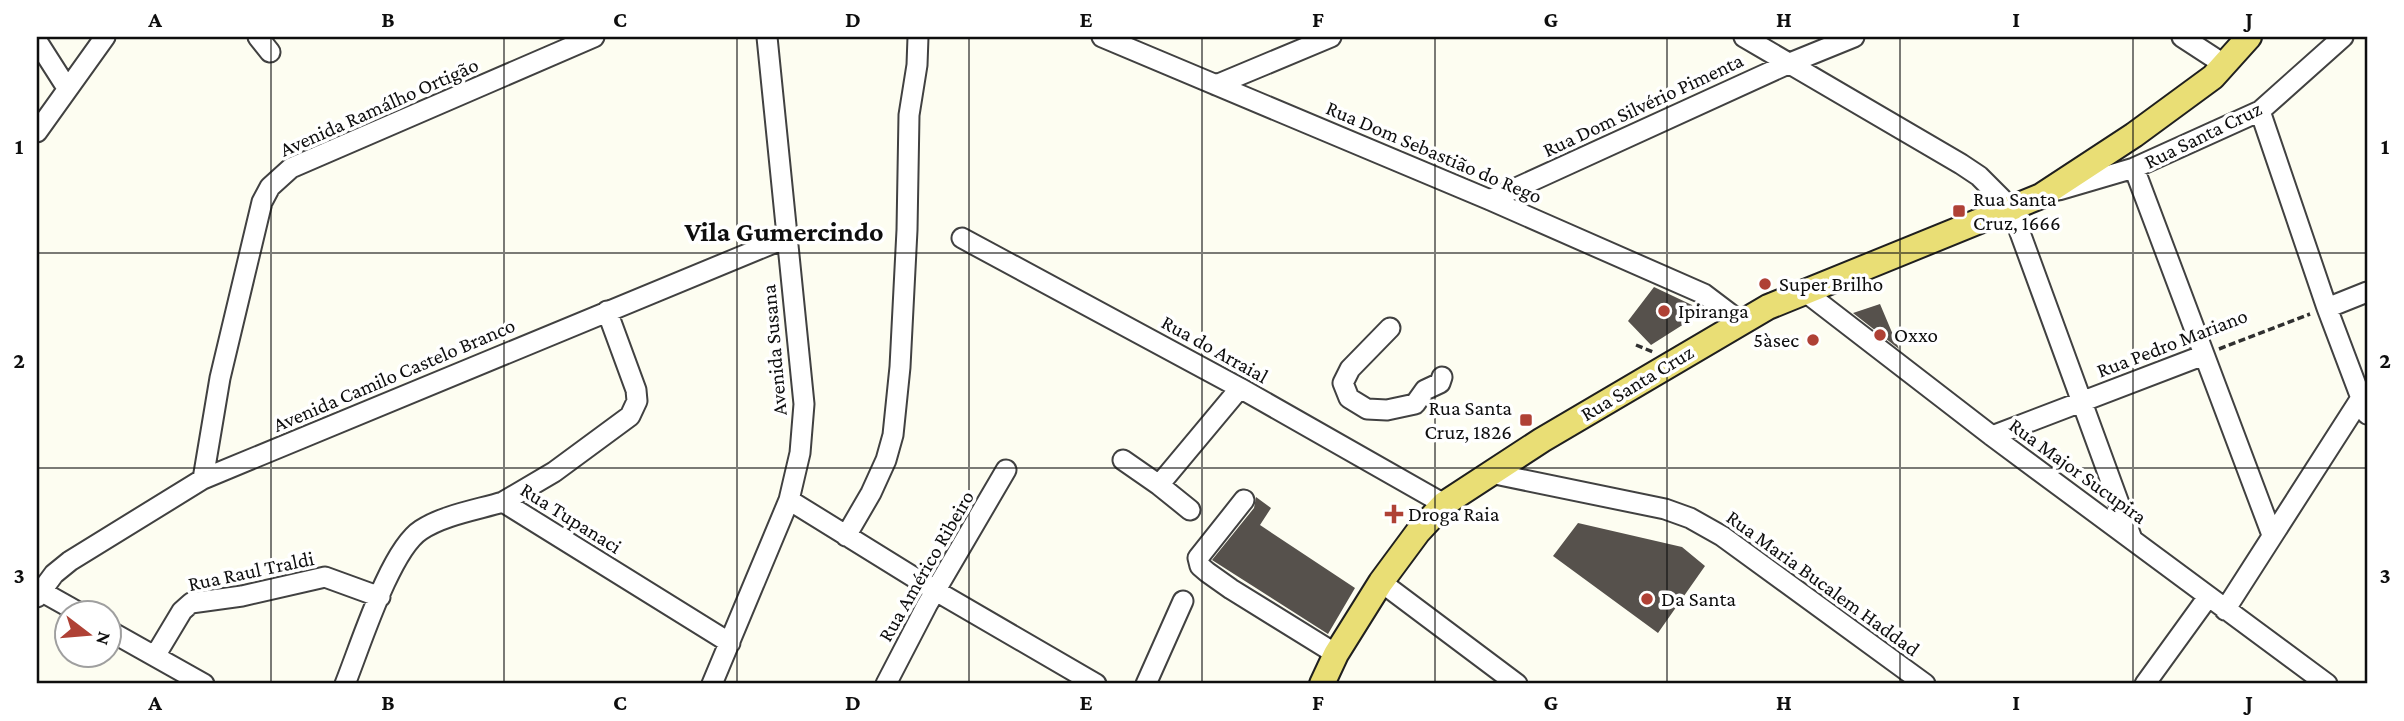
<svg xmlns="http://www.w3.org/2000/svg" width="2404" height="721" font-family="'Crimson Pro',serif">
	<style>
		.building { fill: #56514c }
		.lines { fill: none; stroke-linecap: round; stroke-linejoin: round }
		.minor-casing { stroke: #414141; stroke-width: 23 }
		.major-casing { stroke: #1f1f1f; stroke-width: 28 }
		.path { stroke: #303030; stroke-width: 3.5; stroke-dasharray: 7 3.5; stroke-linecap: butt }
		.minor { stroke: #fff; stroke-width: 19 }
		.major { stroke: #e9de75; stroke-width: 24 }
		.grid { fill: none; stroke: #0e0e0e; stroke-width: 2; stroke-opacity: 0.55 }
		.poi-dot { fill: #af4135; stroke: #fff; stroke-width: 2.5 }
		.labels { text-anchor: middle; stroke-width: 7; stroke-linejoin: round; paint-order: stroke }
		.street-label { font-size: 21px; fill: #0e0e0e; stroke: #fff }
		.poi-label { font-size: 21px; fill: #0e0e0e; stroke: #fff; text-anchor: start }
		.district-label { font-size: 28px; font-weight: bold; fill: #0e0e0e; stroke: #fff }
		.neatline { fill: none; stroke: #0e0e0e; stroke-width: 2.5 }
		.grid-label { font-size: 23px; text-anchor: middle; font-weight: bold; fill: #0e0e0e }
	</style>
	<rect width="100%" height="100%" fill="#fdfdf1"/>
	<path class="building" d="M1654 287 1692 305 1695 317 1651 345 1628 321Z
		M1880 304 1899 349 1853 313Z
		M1256 497 1271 508 1260 525 1355 588 1328 634 1212 560 1254 508Z
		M1578 523 1682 547 1705 566 1658 633 1553 556Z"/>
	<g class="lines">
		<defs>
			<path id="minor" d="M258 37 270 52
				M1102 37 1490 200 1704 294 1741 322
				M1744 37 1961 164 1979 176 2011 208 2132 539
				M2182 37 2225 65
				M37 41 67 88
				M1216 85 1331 37
				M2260 111 2327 308 2367 414
				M37 132 105 37
				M2134 168 2272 535
				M2059 190 2134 168 2260 111 2343 37
				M1490 200 1790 63 1854 37
				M962 238 1240 388 1444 504
				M1804 291 1992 436 2327 684
				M2327 308 2367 292
				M1390 328 1350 369 1343 383 1349 398 1367 409 1387 410 1415 404 1425 390 1440 383 1442 377
				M1992 436 2204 355
				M1123 460 1159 485 1190 510
				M1490 473 1665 509 1690 518 1722 536 1925 684
				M203 479 220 378 262 202 270 187 291 168 594 37
				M1159 485 1240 388
				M789 500 936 591 1096 684
				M1244 500 1198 558 1200 566 1207 572 1231 589 1336 654
				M503 502 554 472 630 416 637 401 636 390 607 311
				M846 536 871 493 886 460 893 435 900 367 907 230 909 115 917 65 918 37
				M1381 582 1517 684
				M37 589 78 612
				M37 597 54 574 70 561 203 479 786 238
				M2225 610 2361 398
				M108 630 204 684
				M155 656 182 611 191 603 242 596 325 577 380 597
				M345 684C360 647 390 550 421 530 444 515 476 510 503 502L730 643
				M712 684 789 500 800 453 804 404 767 37
				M886 684 927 605 1006 470
				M1146 684 1183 601
				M2145 684 2208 597"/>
			<path id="major" d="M1322 684 1336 654 1381 582 1418 532 1444 504 1542 440 1768 307 2041 196 2134 135 2213 77 2249 37"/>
		</defs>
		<use href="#minor" class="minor-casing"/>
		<use href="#major" class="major-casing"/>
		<path class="path" d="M1636 345 1653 352
			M2219 349 2310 314"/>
		<use href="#minor" class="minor"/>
		<use href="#major" class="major"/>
	</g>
	<path class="grid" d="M271 37V684M504 37V684M737 37V684M969 37V684M1202 37V684M1435 37V684M1667 37V684M1900 37V684M2133 37V684M37 253H2367M37 468H2367"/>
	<g class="poi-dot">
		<rect x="1952" y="204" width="14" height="14" rx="3.5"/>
		<circle cx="1765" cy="284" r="7"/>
		<circle cx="1664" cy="311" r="7"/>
		<circle cx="1880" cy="335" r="7"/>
		<circle cx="1813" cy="340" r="7"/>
		<rect x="1519" y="413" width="14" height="14" rx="3.5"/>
		<path d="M1390.5 503.5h7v7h7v7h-7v7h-7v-7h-7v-7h7z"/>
		<circle cx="1647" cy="599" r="7"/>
	</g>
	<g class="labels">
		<g class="street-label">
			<text transform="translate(1643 105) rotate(-25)" y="7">Rua Dom Silvério Pimenta</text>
			<text transform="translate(379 107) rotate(-24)" y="7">Avenida Ramálho Ortigão</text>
			<text transform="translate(2203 135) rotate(-26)" y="7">Rua Santa Cruz</text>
			<text transform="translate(1434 152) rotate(23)" y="7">Rua Dom Sebastião do Rego</text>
			<text transform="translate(2172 343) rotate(-21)" y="7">Rua Pedro Mariano</text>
			<text transform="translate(1215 349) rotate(29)" y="7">Rua do Arraial</text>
			<text transform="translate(774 350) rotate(-95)" y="7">Avenida Susana</text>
			<text transform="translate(394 375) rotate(-23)" y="7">Avenida Camilo Castelo Branco</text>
			<text transform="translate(1637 383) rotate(-31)" y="7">Rua Santa Cruz</text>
			<text transform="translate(2078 471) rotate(36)" y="7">Rua Major Sucupira</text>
			<text transform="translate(571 518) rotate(32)" y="7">Rua Tupanaci</text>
			<text transform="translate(926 566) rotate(-60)" y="7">Rua Américo Ribeiro</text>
			<text transform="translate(251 571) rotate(-12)" y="7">Rua Raul Traldi</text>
			<text transform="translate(1823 583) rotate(36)" y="7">Rua Maria Bucalem Haddad</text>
		</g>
		<g class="poi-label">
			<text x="1973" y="206">Rua Santa<tspan x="1973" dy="24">Cruz, 1666</tspan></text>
			<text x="1779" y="291">Super Brilho</text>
			<text x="1678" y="318">Ipiranga</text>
			<text x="1894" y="342">Oxxo</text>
			<text x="1799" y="347" text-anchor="end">5àsec</text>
			<text x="1512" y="415" text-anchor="end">Rua Santa<tspan x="1512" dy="24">Cruz, 1826</tspan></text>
			<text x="1408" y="521">Droga Raia</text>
			<text x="1661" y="606">Da Santa</text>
		</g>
		<g class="district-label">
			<text x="784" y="241">Vila Gumercindo</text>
		</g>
	</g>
	<rect width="2404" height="721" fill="none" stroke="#ffffff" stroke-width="77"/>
	<g transform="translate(88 634) rotate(106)"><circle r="33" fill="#ffffff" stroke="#9f9f9f" stroke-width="2"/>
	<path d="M0-5L12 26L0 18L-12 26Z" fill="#af4135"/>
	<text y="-10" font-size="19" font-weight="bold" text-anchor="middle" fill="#0e0e0e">N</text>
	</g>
	<rect x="38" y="38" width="2328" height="644" class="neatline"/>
	<g class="grid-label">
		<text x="155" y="27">A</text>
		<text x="388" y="27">B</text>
		<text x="620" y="27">C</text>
		<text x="853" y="27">D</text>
		<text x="1086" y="27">E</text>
		<text x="1318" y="27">F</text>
		<text x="1551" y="27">G</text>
		<text x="1784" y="27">H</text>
		<text x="2016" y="27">I</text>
		<text x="2249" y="27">J</text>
		<text x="19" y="154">1</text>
		<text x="2385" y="154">1</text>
		<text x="19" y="368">2</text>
		<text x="2385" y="368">2</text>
		<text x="19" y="583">3</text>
		<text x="2385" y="583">3</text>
		<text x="155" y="710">A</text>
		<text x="388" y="710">B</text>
		<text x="620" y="710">C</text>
		<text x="853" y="710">D</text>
		<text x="1086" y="710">E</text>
		<text x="1318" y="710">F</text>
		<text x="1551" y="710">G</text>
		<text x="1784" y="710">H</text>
		<text x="2016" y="710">I</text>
		<text x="2249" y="710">J</text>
	</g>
</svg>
